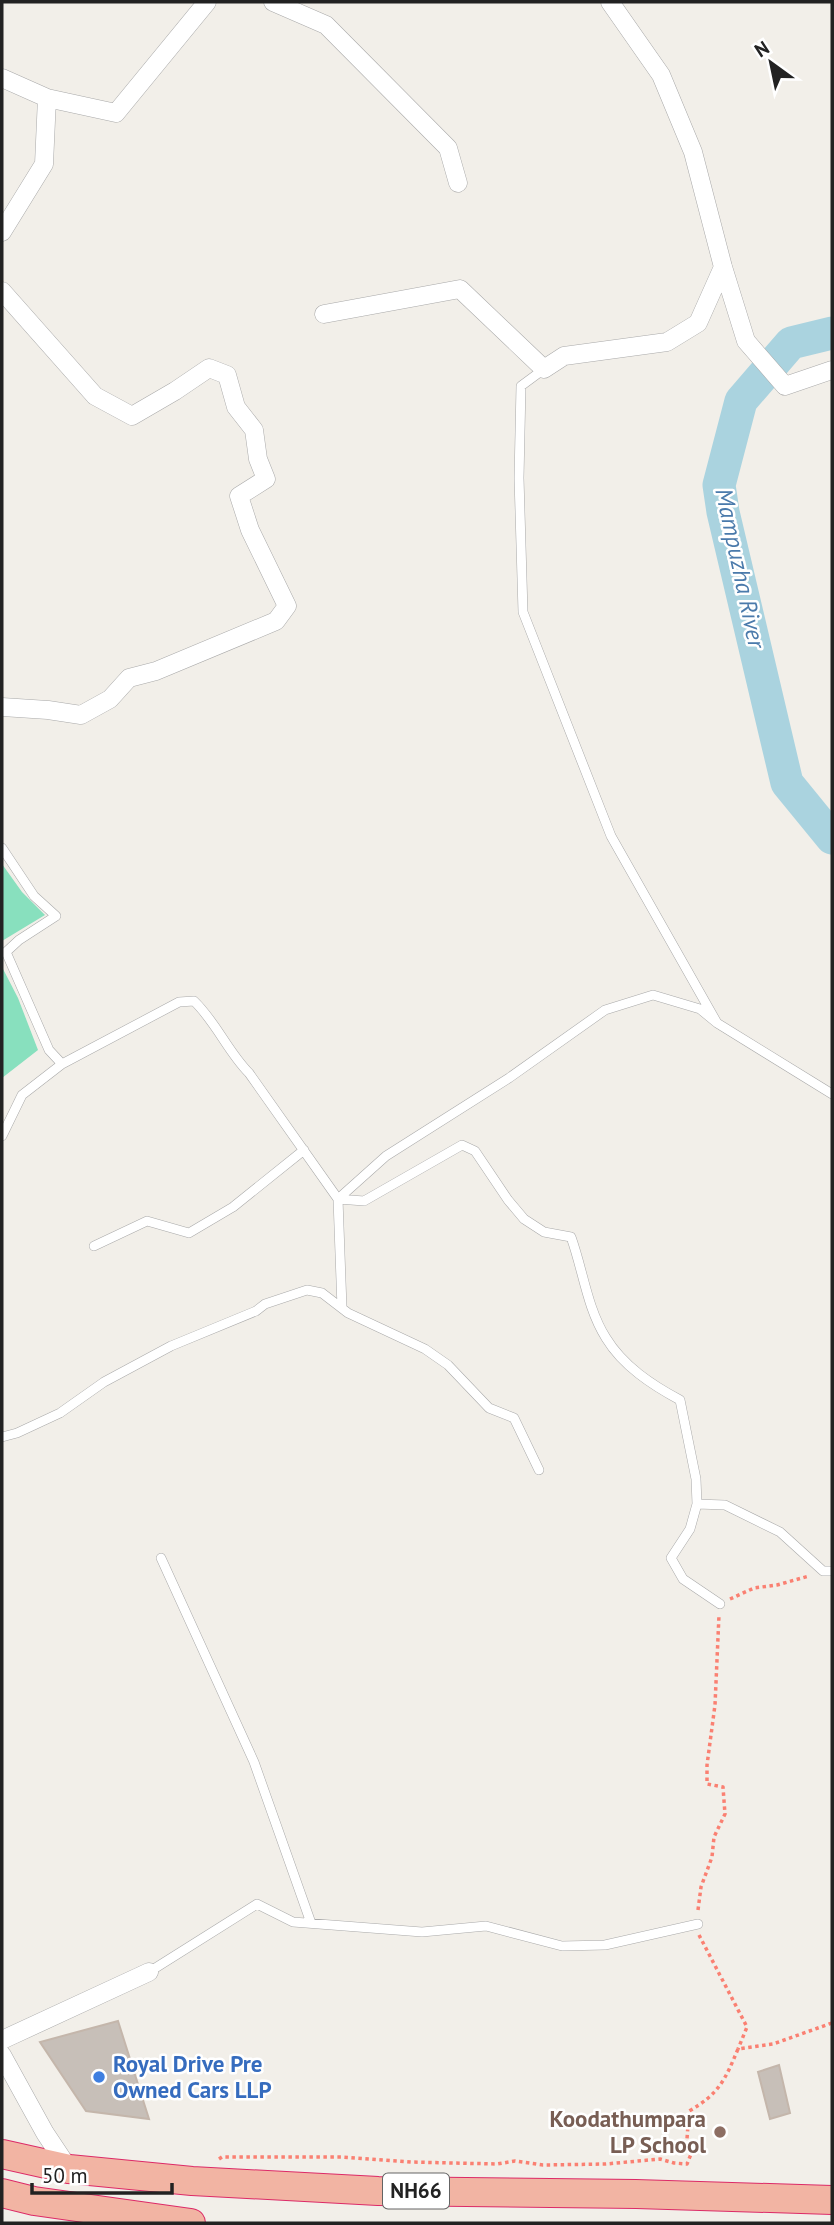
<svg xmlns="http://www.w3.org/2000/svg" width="834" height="2225" font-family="'PT Sans',sans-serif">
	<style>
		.pitch { fill: #88e0be }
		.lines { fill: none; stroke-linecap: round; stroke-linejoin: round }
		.river { stroke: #aad3df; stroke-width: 33 }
		.building { fill: #c7bfb8; stroke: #c4b6ab; stroke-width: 2 }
		.service-casing { stroke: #a9a9a9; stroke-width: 10 }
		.minor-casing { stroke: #a9a9a9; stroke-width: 19 }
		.trunk-casing { stroke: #dc2a67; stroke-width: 30 }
		.path { stroke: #fa8072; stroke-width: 3.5; stroke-dasharray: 3.5 3.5; stroke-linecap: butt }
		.service { stroke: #fff; stroke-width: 9 }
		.minor { stroke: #fff; stroke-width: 18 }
		.trunk { stroke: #f2b4a3; stroke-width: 28 }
		.shop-dot { fill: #3f7fe0; stroke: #fff; stroke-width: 2.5 }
		.education-dot { fill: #8d6e63; stroke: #fff; stroke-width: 2.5 }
		.labels { text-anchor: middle; stroke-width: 5; stroke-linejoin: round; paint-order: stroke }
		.shield { fill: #fff; stroke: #646464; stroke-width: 2 }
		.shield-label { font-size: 21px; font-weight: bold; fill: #222 }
		.shop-label { font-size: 23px; font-weight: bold; fill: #366cbe; stroke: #fff; text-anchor: start }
		.education-label { font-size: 23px; font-weight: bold; fill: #785e54; stroke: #fff; text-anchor: end }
		.water-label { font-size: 24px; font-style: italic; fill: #4a7aab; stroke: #fff }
	</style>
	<rect width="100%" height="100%" fill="#f2efe9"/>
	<path class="pitch" d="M2 864 22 892 45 915 2 941Z
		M2 967 18 998 38 1050 2 1078Z"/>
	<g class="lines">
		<path class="river" d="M832 333 791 343 741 401 719 485 723 512 787 783 832 838"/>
	</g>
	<path class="building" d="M118 2021 149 2119 86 2111 40 2042Z
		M779 2065 790 2113 770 2119 758 2072Z"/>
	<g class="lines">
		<defs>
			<path id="service" d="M2 848 34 896 56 916 19 940 6 952 49 1050 62 1064
				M717 1023 832 1094
				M2 1136 22 1095 62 1064 179 1002 194 1001C216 1022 228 1052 249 1073L338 1199 342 1308
				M338 1199 386 1156 509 1078 605 1010 653 995 700 1009 717 1023 611 836 523 612 519 478 521 386 544 369
				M338 1199 364 1201 462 1145 475 1151 508 1200 524 1219 544 1232 571 1237C583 1270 587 1308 606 1338 623 1366 652 1385 680 1400L696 1479 697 1504 690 1529 671 1558 683 1579 720 1604
				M94 1246 147 1221 189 1233 233 1207 304 1150
				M2 1437 17 1433 60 1413 104 1382 171 1346 256 1311 265 1304 307 1290 322 1293 348 1313 425 1349 448 1365 489 1408 514 1418 539 1470
				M697 1504 725 1505 780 1532 823 1571H832
				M161 1558 254 1762 311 1923
				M149 1972 257 1904 293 1922 422 1932 486 1926 562 1946 605 1945 698 1924"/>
			<path id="minor" d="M273 2 326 25 448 148 458 183
				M610 2 661 75 693 152 723 267 746 341 785 386 832 370
				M2 78 47 98 44 164 2 232
				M47 98 116 113 207 2
				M2 291 95 396 132 416 175 391 209 368 227 375 236 407 254 430 258 459 266 479 239 496 250 530 287 606 276 621 156 671 129 678 110 699 81 715 48 710 2 707
				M324 314 460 289 544 369 564 356 667 342 698 323 723 267
				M2 2040 149 1972
				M2 2055 45 2133 69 2169"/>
			<path id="trunk" d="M2 2154 69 2169 192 2181 378 2191 636 2194 832 2200
				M2 2193 34 2201 191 2223"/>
		</defs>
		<use href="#service" class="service-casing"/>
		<use href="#minor" class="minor-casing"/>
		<use href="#trunk" class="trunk-casing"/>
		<path class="path" d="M730 1599 754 1588 777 1585 809 1576
			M698 1910 701 1887 712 1857 714 1837 725 1814 723 1787 707 1784V1765L715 1705 719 1615
			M699 1935 747 2027 738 2049
			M219 2159 222 2157H342L411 2162 497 2164 515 2161 543 2165 606 2164 660 2159 674 2163 687 2164 691 2154 687 2139 689 2111C719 2094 725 2080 738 2049L773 2044 832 2023"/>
		<use href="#service" class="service"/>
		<use href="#minor" class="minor"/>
		<use href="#trunk" class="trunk"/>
	</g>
	<circle class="shop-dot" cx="99" cy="2077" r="7"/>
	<circle class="education-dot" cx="720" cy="2132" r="7"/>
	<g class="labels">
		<rect class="shield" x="383" y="2173.5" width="66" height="35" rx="5"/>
		<g class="shield-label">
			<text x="416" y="2198">NH66</text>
		</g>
		<g class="shop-label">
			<text x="113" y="2072">Royal Drive Pre<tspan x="113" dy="26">Owned Cars LLP</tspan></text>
		</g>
		<g class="education-label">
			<text x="706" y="2127">Koodathumpara<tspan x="706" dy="26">LP School</tspan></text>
		</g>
		<g class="water-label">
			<text transform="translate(740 568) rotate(78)" y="8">Mampuzha River</text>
		</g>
	</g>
	<rect width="834" height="2225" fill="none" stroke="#222222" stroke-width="7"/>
	<g transform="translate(771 63) rotate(327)" stroke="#ffffff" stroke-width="5" paint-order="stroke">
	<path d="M0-5L12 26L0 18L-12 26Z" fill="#222222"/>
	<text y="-10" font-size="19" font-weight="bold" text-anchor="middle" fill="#222222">N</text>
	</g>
	<path d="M32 2183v10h140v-10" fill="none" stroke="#222222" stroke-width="3.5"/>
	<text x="42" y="2183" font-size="21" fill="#222222" stroke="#ffffff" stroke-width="5" paint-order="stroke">50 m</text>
</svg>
